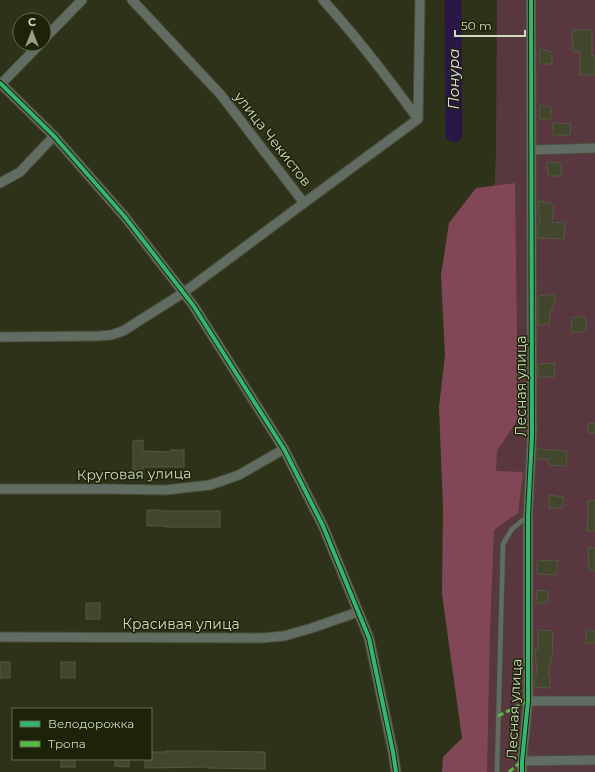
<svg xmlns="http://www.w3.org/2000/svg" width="595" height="772" font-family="Montserrat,sans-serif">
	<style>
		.green { fill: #59373f }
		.forest { fill: #814757 }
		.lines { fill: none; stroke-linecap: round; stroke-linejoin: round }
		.river { stroke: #2b1746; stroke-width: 17 }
		.building { fill: #42462d; stroke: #545840 }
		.lane-casing { stroke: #4a4e38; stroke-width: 6 }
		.street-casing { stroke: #4a4e38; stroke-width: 11 }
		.lane { stroke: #616c63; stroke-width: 4.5 }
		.street { stroke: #616c63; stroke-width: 9 }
		.quiet { stroke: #58b947; stroke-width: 3; stroke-dasharray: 6 3; stroke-linecap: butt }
		.cycleway-casing { stroke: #1d2309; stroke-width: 6 }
		.cycleway { stroke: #33b770; stroke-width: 4 }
		.labels { text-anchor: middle; stroke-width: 3; stroke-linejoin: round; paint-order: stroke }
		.street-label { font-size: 14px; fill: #d1daba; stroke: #1d2309 }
		.water-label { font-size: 15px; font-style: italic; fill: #e4dff1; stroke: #1d2309 }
	</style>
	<rect width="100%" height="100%" fill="#2e3218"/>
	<path class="green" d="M497 0H595V772H472L496 150Z"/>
	<path class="forest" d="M515 183 518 419 497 451 496 471 523 472 518 513 494 530 490 630 487 772H442L443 757 462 738 442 594 443 507 439 407 445 355 441 275 449 223 476 188Z"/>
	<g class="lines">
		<path class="river" d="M453 0 454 134"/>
	</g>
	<path class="building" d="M572 30H592V56H595V75H580V51L573 52Z
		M540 49 552 52V64H540Z
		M540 105 551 107V119H540Z
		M553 123 571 124 570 135H553Z
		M547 162 561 163V176H548Z
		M538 201 554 204 552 223 565 222 564 239 538 238V223H540Z
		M556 294 553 309H551L549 324 538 325V296Z
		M585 316 587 331 571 333 572 318Z
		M555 363 554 377H538V364Z
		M595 423V433H588V424Z
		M143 440V451L170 452V450H184V467H143V474H133V441Z
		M537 449 567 451 566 466 549 465 548 459H537Z
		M549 495 564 497 562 508H549Z
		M595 500V531H587L588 519V501Z
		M147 510H161V511H220V527H166V526H147Z
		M588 547 595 548V571H589Z
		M558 560 556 575 537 574V561Z
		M537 590 549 591 547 603H536Z
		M86 603H100V619H86Z
		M538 630 553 631 552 650H553L548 675H550V688L534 687 535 674H537L535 649H538Z
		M587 630 595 631V643H585Z
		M0 662H10V678H0Z
		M61 662H75V678H61Z
		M166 751H202L265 752V769L208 768V767L145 768V759H151V752H166Z
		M61 759H75V767H61Z
		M115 759H129V767L115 766Z"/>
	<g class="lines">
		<defs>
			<path id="lane" d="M497 772 503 544 512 529 528 516"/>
			<path id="street" d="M44 39 82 0
				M0 83 54 136 125 217 193 305 284 449 323 526 369 638 393 752 396 772
				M1 84 40 44
				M418 119 420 0
				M532 150 595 148
				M0 183 20 172 54 136
				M304 203 418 119C388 78 357 37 323 0
				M0 337 98 336 111 335 123 331 183 293 304 203 221 95 132 0
				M0 489H108L165 490 210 485 239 475 284 449
				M0 637 261 638 284 636 312 628 358 612
				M528 701H595
				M522 761 595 760
				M522 772V761L528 701V516L532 436 531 0"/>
		</defs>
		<use href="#lane" class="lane-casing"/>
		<use href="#street" class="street-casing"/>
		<use href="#lane" class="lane"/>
		<use href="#street" class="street"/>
		<path class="quiet" d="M498 716 528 701
			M509 772 522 761"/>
		<defs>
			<path id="cycleway" d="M0 83 54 136 125 217 193 305 284 449 323 526 369 638 393 752 396 772
				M522 772V761L528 701V516L532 436 531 0"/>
		</defs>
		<use href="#cycleway" class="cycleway-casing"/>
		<use href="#cycleway" class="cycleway"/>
	</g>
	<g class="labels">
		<g class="street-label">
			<text transform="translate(273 139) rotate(52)" y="5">улица Чекистов</text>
			<text transform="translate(521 386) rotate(-90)" y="5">Лесная улица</text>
			<text transform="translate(134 474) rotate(-1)" y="5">Круговая улица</text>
			<text x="181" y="629">Красивая улица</text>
			<text transform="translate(514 709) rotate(-87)" y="5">Лесная улица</text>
		</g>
		<g class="water-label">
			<text transform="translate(454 79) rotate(-90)" y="5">Понура</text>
		</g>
	</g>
	<rect x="12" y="708" width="140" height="52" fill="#1d2309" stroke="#656c50"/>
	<rect x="20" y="721" width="20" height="6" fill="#33b770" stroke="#656c50"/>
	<text x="48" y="728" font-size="12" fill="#d1daba">Велодорожка</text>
	<rect x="20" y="741" width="20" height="6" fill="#58b947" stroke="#656c50"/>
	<text x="48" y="748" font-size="12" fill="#d1daba">Тропа</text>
	<g transform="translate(32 32)"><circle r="19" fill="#1d2309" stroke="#656c50"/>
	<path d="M0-3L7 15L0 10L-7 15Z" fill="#989f81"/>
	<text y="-6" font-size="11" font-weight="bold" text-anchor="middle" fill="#d1daba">С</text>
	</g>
	<path d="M455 30v6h70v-6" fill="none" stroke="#d1daba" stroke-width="2"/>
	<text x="461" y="30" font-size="12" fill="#d1daba" stroke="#1d2309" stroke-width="3" paint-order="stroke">50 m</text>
</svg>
